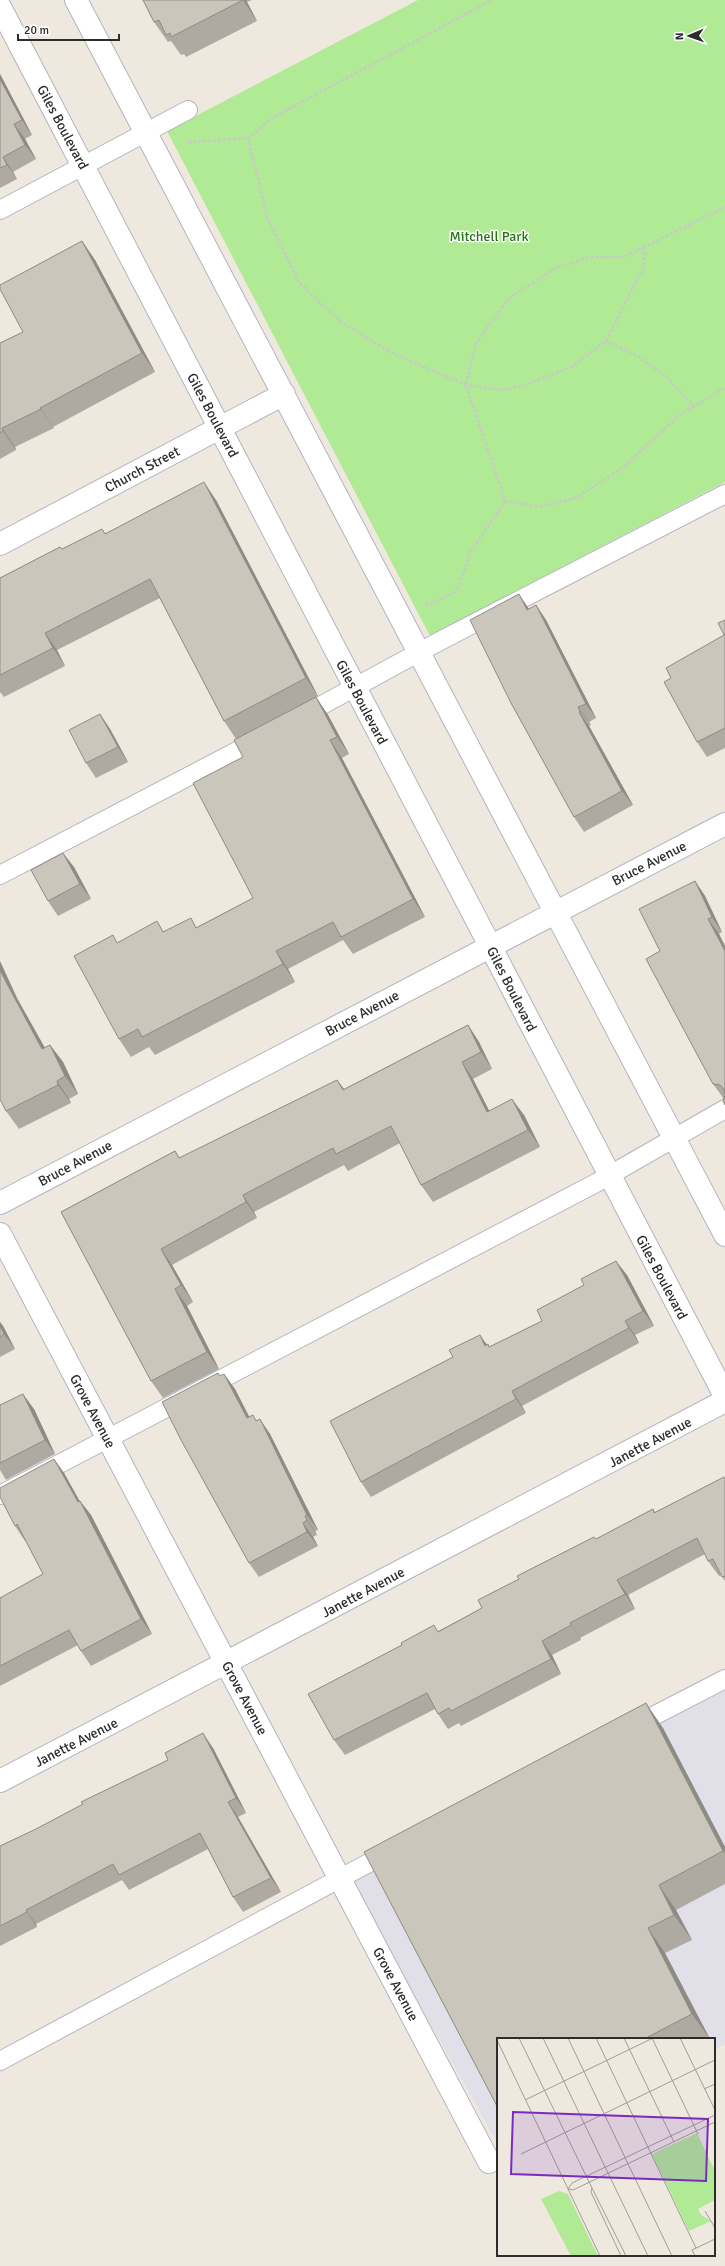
<svg xmlns="http://www.w3.org/2000/svg" width="725" height="2266" font-family="Signika,sans-serif">
	<style>
		.industrial { fill: #e1dfe7 }
		.green { fill: #b0ea95 }
		.lines { fill: none; stroke-linecap: round; stroke-linejoin: round }
		.lane-casing { stroke: #b2b4c1; stroke-width: 20 }
		.street-casing { stroke: #b2b4c1; stroke-width: 24 }
		.path { stroke: #c8c8c8; stroke-width: 2.5; stroke-dasharray: 3 2; stroke-linecap: butt }
		.lane { stroke: #fff; stroke-width: 18 }
		.street { stroke: #fff; stroke-width: 22 }
		.wall { fill: #aeaaa2 }
		.shaded-wall { fill: #8d8b84 }
		.building { fill: #cac6bc; stroke: #8d8b84 }
		.labels { text-anchor: middle; stroke-width: 3; stroke-linejoin: round; paint-order: stroke }
		.street-label { font-size: 14px; fill: #2c2c2c; stroke: #fff }
		.park-label { font-size: 14px; fill: #257214; stroke: #fff }
		.inset-road { fill: none; stroke: #a19d97; stroke-width: 1 }
		.view { fill: #7b2cbf; fill-opacity: 0.15; stroke: #7b2cbf; stroke-width: 2 }
		.inset-edge { fill: none; stroke: #2c2c2c; stroke-width: 2 }
	</style>
	<rect width="100%" height="100%" fill="#efe8de"/>
	<path class="industrial" d="M725 1678V2044L714 2050V2039H498V2144L347 1875Z"/>
	<path class="green" d="M418 0H725V482L430 636 167 131Z"/>
	<g class="lines">
		<defs>
			<path id="lane" d="M0 210 188 110
				M300 717 438 642 725 494
				M0 875 260 739
				M0 1495 596 1183 725 1109
				M632 1727 725 1679
				M0 2061 391 1851"/>
			<path id="street" d="M76 0 725 1235
				M0 7 725 1396
				M0 544 284 394
				M0 1203 725 824
				M0 1234 489 2162
				M0 1781 725 1401"/>
		</defs>
		<use href="#lane" class="lane-casing"/>
		<use href="#street" class="street-casing"/>
		<path class="path" d="M248 138 268 219 299 282 338 320 390 352 466 385 502 390 525 385 571 367 606 341 644 266V247
			M188 142 248 138 274 117 492 0
			M606 341 638 356 667 377 694 407
			M505 501 540 507 576 498 621 469 681 414 725 388
			M426 605 456 592 471 552 505 501 466 385 476 343 509 298 555 268 592 257H624L725 207"/>
		<use href="#lane" class="lane"/>
		<use href="#street" class="street"/>
	</g>
	<path class="wall" d="M143 0H252L247 2 257 21 186 57 184 54 181 55 171 41 168 42 154 22Z
		M0 74 32 135 25 139 36 159 13 172 17 179 0 188Z
		M82 241 95 260 155 372 53 427 54 428 15 447 16 450 0 459V343L23 332Z
		M216 500 318 696 316 697 328 715 349 754 342 758 425 917 353 954 343 940 288 969 295 982 155 1055 149 1047 131 1057 119 1039 118 943 164 931 197 927 253 898 243 757 236 739 224 721 160 598 57 650 65 666 4 697 0 692V578L60 547 62 549 105 533Z
		M536 605 546 620 596 718 589 722 591 725 589 726 633 805 584 832 574 817 529 609Z
		M725 620V748L707 757 697 742 671 678 724 635Z
		M100 714 110 729 128 762 96 778 86 763Z
		M74 867 91 899 58 916 48 901Z
		M695 881 705 896 722 932 719 934 725 946V1105L724 1099 713 1084 660 951Z
		M18 1000 45 1048 50 1045 63 1062 78 1094 69 1099 71 1103 19 1129 6 1111Z
		M468 1025 479 1042 492 1069 473 1079 489 1111 524 1115 540 1147 433 1202 421 1185 400 1143 348 1171 344 1165 254 1212 257 1218 172 1265 193 1302 187 1306 219 1369 163 1398 151 1381 61 1212 175 1151 180 1158 337 1080 344 1089Z
		M627 1275 654 1326 635 1335 639 1343 522 1406 526 1413 371 1497 361 1482 487 1345 490 1347 542 1321Z
		M0 1322 3 1326 15 1349 0 1357Z
		M218 1373 220 1376 224 1374 235 1389 249 1417 257 1420 270 1434 318 1530 315 1531 317 1535 313 1537 318 1546 259 1577 249 1563Z
		M0 1405 34 1409 55 1454 6 1480 0 1470Z
		M54 1459 64 1473 80 1501 91 1515 152 1634 91 1666 81 1651 78 1645 0 1686V1598L43 1574 26 1540 25 1541 15 1526Z
		M725 1478V1581L721 1575 719 1576 708 1561 705 1554 628 1595 635 1609 580 1638 581 1640 552 1655 561 1674 461 1726 459 1723 448 1729 438 1714 435 1709 345 1755 334 1740 402 1645 438 1631 482 1608 519 1579 596 1539 653 1509 655 1512Z
		M663 1728 725 1847V1884L676 1910 692 1940 665 1953 710 2039H498Z
		M213 1748 246 1813 238 1817 281 1892 243 1912 233 1897 208 1849 129 1890 122 1880 36 1924 37 1927 0 1946V1846Z"/>
	<path class="shaded-wall" d="M243 0H246L247 2 257 21Z
		M0 74 32 135 22 120 0 79Z
		M14 124 25 139 36 159 25 145Z
		M3 157 13 172 17 179 7 165Z
		M82 241 95 260 155 372 142 353Z
		M40 408 53 427 54 428 41 409Z
		M2 428 15 447 16 450 3 431Z
		M204 482 216 500 318 696 306 678Z
		M519 594 529 609 527 610Z
		M536 605 546 620 596 718 586 704Z
		M45 633 57 650 65 666 53 648Z
		M316 697 328 715 349 754 337 737Z
		M578 707 589 722 591 725 580 711Z
		M579 712 589 726 633 805 622 791Z
		M100 714 110 729 128 762 118 747Z
		M330 740 342 758 425 917 413 899Z
		M63 853 74 867 91 899 80 884Z
		M695 881 705 896 722 932 712 917Z
		M708 919 719 934 725 946V951Z
		M276 951 288 969 295 982 283 964Z
		M0 961 18 1000 55 1066 42 1049 6 982 0 970Z
		M468 1025 479 1042 492 1069 481 1052Z
		M50 1045 63 1062 78 1094 65 1076Z
		M462 1062 473 1079 498 1128 487 1112Z
		M337 1080 349 1096 343 1090Z
		M57 1081 69 1099 71 1103 58 1085Z
		M512 1099 524 1115 540 1147 528 1130Z
		M243 1195 254 1212 257 1218 246 1202Z
		M161 1249 172 1265 193 1302 181 1285Z
		M616 1261 627 1275 654 1326 643 1311Z
		M175 1289 187 1306 219 1369 207 1352Z
		M625 1321 635 1335 639 1343 629 1328Z
		M0 1322 3 1326 15 1349 4 1334 0 1326Z
		M480 1335 490 1349 485 1346Z
		M224 1374 235 1389 257 1432 247 1418Z
		M512 1391 522 1406 526 1413 516 1399Z
		M23 1394 34 1409 55 1454 45 1440Z
		M260 1419 270 1434 318 1530 307 1515Z
		M54 1459 64 1473 88 1517 78 1502Z
		M80 1501 91 1515 152 1634 141 1619Z
		M305 1516 315 1531 317 1535 307 1520Z
		M303 1523 313 1537 318 1546 307 1532Z
		M617 1580 628 1595 635 1609 625 1594Z
		M570 1623 580 1638 581 1640 571 1625Z
		M542 1641 552 1655 561 1674 551 1659Z
		M646 1703 663 1728 725 1847V1854Z
		M203 1733 213 1748 246 1813 236 1798Z
		M228 1802 238 1817 281 1892 271 1878Z
		M659 1885 676 1910 692 1940 674 1915Z
		M26 1910 36 1924 37 1927 27 1912Z
		M648 1928 665 1953 710 2039 692 2014Z"/>
	<path class="building" d="M143 0H243L171 37 170 33 166 35 159 20 154 22Z
		M0 79 22 120 14 124 25 145 3 157 7 165 0 168Z
		M82 241 142 353 40 408 41 409 2 428 3 431 0 433V343L23 332 0 289V285Z
		M204 482 306 678 224 721 150 579 45 633 53 648 0 675V578L60 547 62 549 102 529 105 534Z
		M519 594 527 610 536 605 586 704 578 707 580 711 579 712 622 791 574 817 511 703 470 620Z
		M725 620V728L697 742 664 682 671 678 666 668 724 635 718 623Z
		M316 697 337 737 330 740 413 899 341 937 333 922 276 951 283 964 142 1037 138 1029 119 1039 74 956 113 935 117 943 157 921 163 932 191 918 196 928 253 898 193 783 243 757 234 740Z
		M100 714 118 747 86 763 69 730Z
		M63 853 80 884 48 901 31 870Z
		M695 881 712 917 708 919 725 951V1094L724 1089 720 1085 713 1084 646 959 660 951 639 909Z
		M0 970 6 982 42 1049 50 1045 65 1076 57 1081 58 1085 6 1111 0 1099Z
		M468 1025 481 1052 462 1062 487 1112 512 1099 528 1130 421 1185 391 1126 336 1154 333 1148 243 1195 246 1202 161 1249 181 1285 175 1289 207 1352 151 1381 61 1212 175 1151 179 1158 337 1080 343 1090Z
		M725 1095V1105L723 1101Z
		M616 1261 643 1311 625 1321 629 1328 512 1391 516 1399 361 1482 330 1421 453 1357 449 1350 480 1335 485 1346 488 1344 489 1347 542 1321 537 1310 584 1285 581 1279Z
		M0 1326 4 1334 0 1337Z
		M218 1373 220 1376 224 1374 247 1418 253 1415 256 1421 260 1419 307 1515 305 1516 307 1520 303 1523 307 1532 249 1563 181 1440 162 1402Z
		M23 1394 45 1440 0 1463V1405Z
		M54 1459 78 1502 80 1501 141 1619 81 1651 69 1630 0 1666V1598L43 1574 17 1524 15 1526 0 1497V1488Z
		M724 1477 725 1479V1576L722 1577 713 1559 708 1561 697 1538 617 1580 625 1594 570 1623 571 1625 542 1641 551 1659 451 1711 449 1708 438 1714 427 1693 334 1740 308 1694 402 1645 401 1643 434 1625 438 1632 482 1608 478 1600 519 1579 517 1576 594 1537 596 1539 653 1509 654 1513Z
		M646 1703 723 1851 659 1885 674 1915 648 1928 692 2014 644 2039H498V2108L364 1852Z
		M203 1733 236 1798 228 1802 271 1878 233 1897 200 1833 119 1875 113 1864 26 1910 27 1912 0 1926V1846L36 1829 83 1804 81 1802 168 1760 165 1753Z"/>
	<g class="labels">
		<g class="street-label">
			<text transform="translate(63 127) rotate(62)" y="5">Giles Boulevard</text>
			<text transform="translate(213 415) rotate(62)" y="5">Giles Boulevard</text>
			<text transform="translate(142 469) rotate(-28)" y="5">Church Street</text>
			<text transform="translate(362 702) rotate(62)" y="5">Giles Boulevard</text>
			<text transform="translate(649 863) rotate(-27)" y="5">Bruce Avenue</text>
			<text transform="translate(512 989) rotate(63)" y="5">Giles Boulevard</text>
			<text transform="translate(362 1013) rotate(-28)" y="5">Bruce Avenue</text>
			<text transform="translate(75 1163) rotate(-28)" y="5">Bruce Avenue</text>
			<text transform="translate(662 1277) rotate(62)" y="5">Giles Boulevard</text>
			<text transform="translate(93 1411) rotate(62)" y="5">Grove Avenue</text>
			<text transform="translate(650 1442) rotate(-28)" y="5">Janette Avenue</text>
			<text transform="translate(363 1592) rotate(-28)" y="5">Janette Avenue</text>
			<text transform="translate(245 1698) rotate(62)" y="5">Grove Avenue</text>
			<text transform="translate(76 1742) rotate(-27)" y="5">Janette Avenue</text>
			<text transform="translate(396 1984) rotate(62)" y="5">Grove Avenue</text>
		</g>
		<g class="park-label">
			<text x="489" y="241">Mitchell Park</text>
		</g>
	</g>
	<g transform="translate(497 2038)">
		<rect width="218" height="218" fill="#efe8de"/>
		<path d="M200 95 218 133V162L201 171 204 177 214 183 192 193 155 116ZM62 153 71 156 101 218H74L44 161Z" fill="#b0ea95"/>
		<path class="inset-road" d="M22 0 95 150 94 154 124 218M46 0 151 218M71 0 175 218M99 0 199 210M127 0 177 104M155 0 201 96M183 0 218 72M0 2 103 218M207 51 218 46M28 62 156 0M218 77 75 145 71 151 76 152 218 84M24 116 218 22M95 150 129 218M208 173 218 190M198 218 195 212 218 201"/>
		<path class="view" d="M16 74 211 81 209 143 14 136Z"/>
		<rect width="218" height="218" class="inset-edge"/>
	</g>
	<g transform="translate(689 36) rotate(268)" stroke="#ffffff" stroke-width="3" paint-order="stroke">
	<path d="M0-3L7 15L0 10L-7 15Z" fill="#2c2c2c"/>
	<text y="-6" font-size="11" font-weight="bold" text-anchor="middle" fill="#2c2c2c">N</text>
	</g>
	<path d="M18 34v6h101v-6" fill="none" stroke="#2c2c2c" stroke-width="2"/>
	<text x="24" y="34" font-size="12" fill="#2c2c2c" stroke="#ffffff" stroke-width="3" paint-order="stroke">20 m</text>
</svg>
